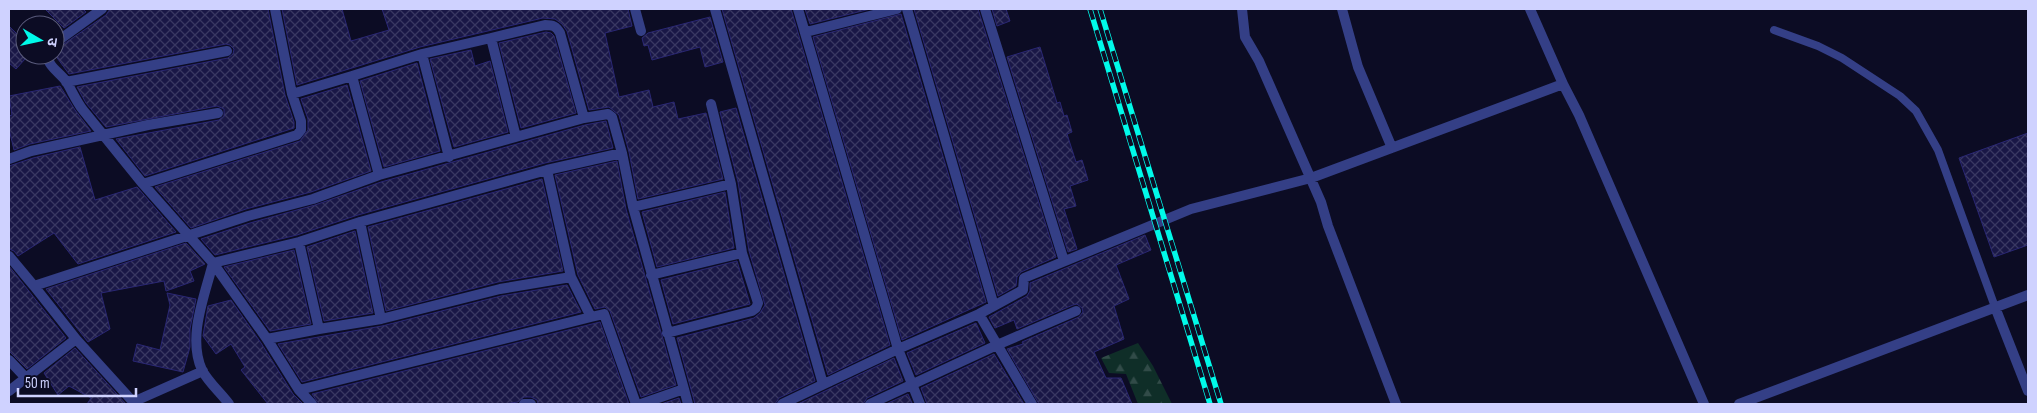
<svg xmlns="http://www.w3.org/2000/svg" width="2037" height="413" font-family="'Sofia Sans Condensed','Noto Sans Devanagari',sans-serif">
	<style>
		.forest { fill: url(#forest-firs) }
		.building { fill: url(#building-cross-hatch); stroke: #2a2774 }
		.lines { fill: none; stroke-linecap: round; stroke-linejoin: round }
		.lane { stroke: #343f86; stroke-width: 8 }
		.street { stroke: #343f86; stroke-width: 10 }
		.rail-casing { stroke: #00fae9; stroke-width: 5.5 }
		.rail { stroke: #0c0c24; stroke-width: 4; stroke-dasharray: 11; stroke-linecap: butt }
	</style>
	<defs>
		<pattern id="forest-firs" width="22" height="20" patternUnits="userSpaceOnUse" patternTransform="scale(1.25)"><rect width="22" height="20" fill="#0f2e28"/><path d="M5 1l3.5 6h-7zM16 11l3.5 6h-7z" fill="#314b48"/></pattern>
		<pattern id="building-cross-hatch" width="8" height="8" patternUnits="userSpaceOnUse" patternTransform="scale(1.25)"><rect width="8" height="8" fill="#191746"/><path d="M0 0l8 8M0 8l8-8" fill="none" stroke="#393862"/></pattern>
	</defs>
	<rect width="100%" height="100%" fill="#0c0c24"/>
	<path class="forest" d="M1138 343 1153 366 1172 404H1138L1126 374 1109 373 1101 358Z"/>
	<path class="building" d="M45 9H83L86 12 64 28Z
		M110 9H268L285 95 294 122V128L145 176 116 139 219 120 224 116V109L217 106 106 127 86 103 77 87 228 58 233 54 234 49 230 45 226 44 69 74 55 55V50L106 15Z
		M282 9H342L351 41 389 30 382 9H628L632 26 605 33 619 97 649 90 653 107 674 102 678 119 706 113 723 179 638 199 629 152 619 115 609 107 589 110 567 31 562 24 555 19 543 18 420 47 297 85Z
		M722 9H791L890 345 828 375Z
		M805 9H870L810 24Z
		M914 9H978L1056 257 1021 272 1017 277 1016 286 998 296Z
		M992 9H1006L1010 21 997 26Z
		M901 14 986 302 902 340 813 37Z
		M710 17 723 62 705 67 700 47 652 60 648 45 644 46 642 38 648 33Z
		M9 26 25 42V59L16 69 9 63Z
		M546 32 551 33 554 36 576 113 521 128 499 43Z
		M1040 47 1057 103 1060 102 1064 116 1067 115 1072 132 1067 134 1076 162 1082 160 1088 180 1070 186 1076 206 1064 209 1077 249 1068 252 1007 57Z
		M471 50 475 66 490 61 508 132 454 147 430 59Z
		M417 63 440 151 384 167 360 81Z
		M347 85 371 171 311 192 246 209 191 228 155 187 300 141 308 130V119L301 99Z
		M60 86 75 110 91 131 30 144 14 150 9 129V116L12 115 9 96Z
		M736 108 815 381 779 398 775 404H695L677 338 754 318 760 313 765 305 749 251 738 182 720 112Z
		M606 121 613 148 545 163 358 215 297 235 215 255 201 239 250 223 315 205 381 182 585 125Z
		M2028 133V245L1994 257 1959 158Z
		M80 147 95 200 137 187 176 232 78 264 54 233 18 256 14 251 9 249V166L33 158Z
		M617 161 626 209 676 385 641 397 610 311 605 307 595 309 578 275 555 175Z
		M542 179 563 271 498 282 386 311 368 227Z
		M725 192 734 248 657 267 642 212Z
		M355 231 373 313 324 321 307 247Z
		M1145 235 1151 250 1116 265 1129 299 1114 306 1124 339 1094 352 1106 378H1121L1132 404H1039L1007 349 1023 344 1022 342 1079 317 1083 312 1082 308 1077 304 1073 305 1017 329 1014 320 995 328 989 317 1027 296 1030 291V283Z
		M186 243 205 264 190 271 194 281 166 291 164 281 101 293 110 329 88 342 46 289Z
		M294 250 311 324 270 331 224 267Z
		M737 261 750 304 673 324 661 280Z
		M9 266 66 338 27 369 9 351Z
		M567 285 581 312 302 382 278 344 382 326 501 296Z
		M167 293 196 299 190 329V347L183 372 133 361 137 344 160 350 170 305Z
		M231 300 261 343 293 394 303 404H268L241 370 245 367 231 344 216 354 203 336 208 306Z
		M600 322 629 404H538L537 400 531 397H524L518 402 504 404H319L312 394Z
		M976 323 985 343 916 375 907 353Z
		M75 348 126 404H87L91 398 69 386 58 395 44 373Z
		M994 354 1024 404H927L921 388Z
		M894 358 903 381 867 398 863 404H798Z
		M908 394 912 403 910 404H886Z
		M679 398 681 404H661Z"/>
	<g class="lines">
		<path class="lane" d="M1774 30 1818 46 1842 58 1900 96 1916 111 1938 150 1995 307"/>
		<path class="street" d="M275 9 292 94 352 76 379 175 584 118
			M635 9 641 31
			M715 9 823 384
			M798 9 898 349 979 314 1023 290 1024 278 1191 209 1311 178 1563 84 1579 115 1704 404
			M907 9 994 306
			M985 9 1064 261
			M1242 9 1245 37 1259 61 1321 202 1328 226 1396 404
			M1342 9 1358 67 1392 148
			M1530 9 1563 84
			M806 32 897 9
			M55 43 102 9
			M422 54 449 157
			M47 55C48 66 59 72 66 81 72 91 76 101 83 110L143 184 213 263 267 339 299 390 312 404
			M352 76 422 54 491 38
			M66 82 227 51
			M516 137 491 38 545 25C553 25 556 26 560 33L584 118 608 114 612 117 622 153
			M9 159 31 151 148 125 218 113
			M143 184 297 135 301 130V121L292 94
			M633 207 731 184
			M360 222 381 319
			M299 242 319 329 381 319 500 289 571 277 547 170
			M9 256 34 286
			M651 275 742 253
			M571 277 591 317 604 314 636 404
			M1995 307 2028 391
			M979 314 1032 404
			M667 333 752 311 756 308 758 303 742 253 731 184 711 104
			M76 339 135 404
			M267 339 319 329
			M9 360 25 377
			M684 389 688 404
			M299 390 591 317
			M9 391 76 339 34 286 248 216 313 199 379 175
			M133 402 203 371
			M229 404C221 393 208 382 202 370 187 337 205 295 213 263L299 242 360 222 547 170 622 153 633 207 684 389 641 404
			M524 404H531
			M782 404 898 349 920 404
			M870 404 997 345 1076 311
			M1739 404 2028 295"/>
		<defs>
			<path id="rail" d="M1090 9 1210 404
				M1100 9 1221 404"/>
		</defs>
		<use href="#rail" class="rail-casing"/>
		<use href="#rail" class="rail"/>
	</g>
	<rect width="2037" height="413" fill="none" stroke="#cfd2ff" stroke-width="20"/>
	<g transform="translate(40 40) rotate(99)"><circle r="24" fill="#0c0c24" stroke="#5a5b7c"/>
	<path d="M0-4L9 19L0 12L-9 19Z" fill="#00fae9"/>
	<text y="-8" font-size="14" font-weight="bold" text-anchor="middle" fill="#cfd2ff">उ</text>
	</g>
	<path d="M18 388v8h118v-8" fill="none" stroke="#cfd2ff" stroke-width="2.5"/>
	<text x="25" y="388" font-size="15" fill="#cfd2ff" stroke="#0c0c24" stroke-width="4" paint-order="stroke">50 m</text>
</svg>
